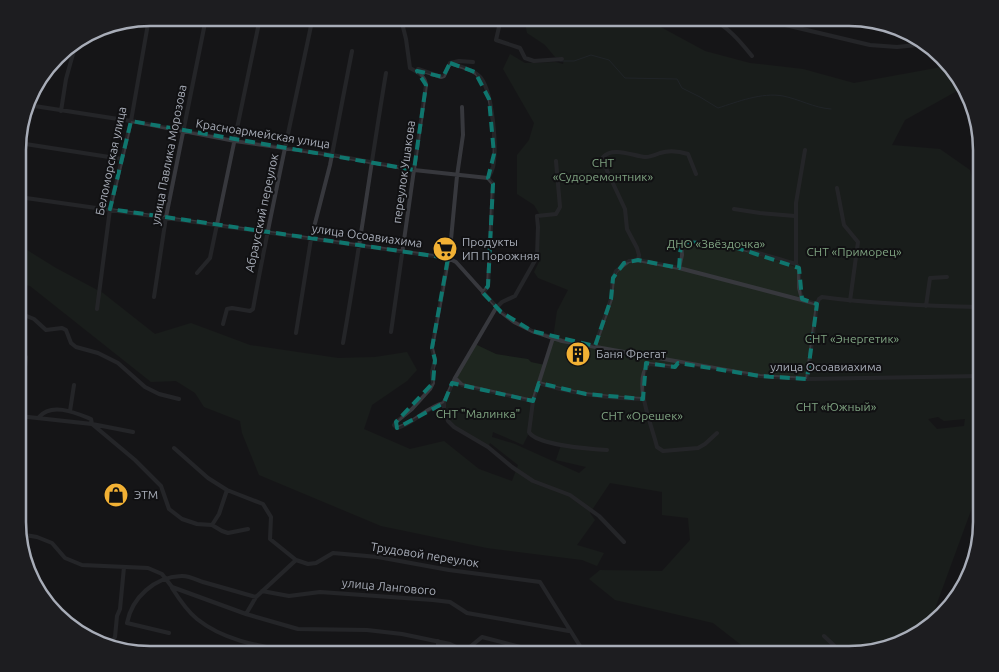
<svg xmlns="http://www.w3.org/2000/svg" width="999" height="672" font-family="Ubuntu,sans-serif">
	<style>
		.green { fill: #1e261f; fill-rule: evenodd }
		.lines { fill: none; stroke-linecap: round; stroke-linejoin: round }
		.stream { stroke: #2c353c; stroke-width: 1 }
		.minor { stroke: #37383d; stroke-width: 4 }
		.marked { fill: none; stroke: #0f766e; stroke-width: 4; stroke-dasharray: 10 6; stroke-linejoin: round }
		.labels { text-anchor: middle; stroke-width: 4; stroke-linejoin: round; paint-order: stroke }
		.street-label { font-size: 12px; fill: #a8adb8; stroke: #111113 }
		.park-label { font-size: 12px; fill: #7fa381; stroke: #111113 }
		.poi-label { font-size: 12px; fill: #a8adb8; stroke: #111113; text-anchor: start }
		.rim { fill: none; stroke: #a8adb8; stroke-width: 2.5 }
	</style>
	<rect width="100%" height="100%" fill="#161618"/>
	<path class="green" d="M524 18H644L705 51 750 63 803 69 854 83 947 66 964 87 905 120 892 145 940 149 970 170 978 202 981 205V418L977 430 981 433V489L977 494 936 606 935 618 908 641 849 654H750L749 651 713 623 615 600 589 579 600 570 662 571 690 540 688 518 662 515V492L610 483 590 513 595 520 577 545 604 553 597 566 582 560 487 548 381 526 259 475 242 433 240 421 204 407 195 393 176 381 151 382 30 286 19 283V259L27 250 56 268 103 293 155 334 191 323 250 345 338 358 375 357 407 352 417 370 407 381 372 405 364 429 410 449 444 441 479 469 512 481 518 465 490 443 488 447 454 427 448 421 444 402 475 344 496 354 528 359 531 362 545 365 553 338 557 311 568 290 538 278 534 272 539 262 540 215 534 205 517 194V155L529 140 534 123 503 69 510 54 525 63 556 62 563 64 564 58 555 57 545 45 527 33ZM938 417 944 421 965 419 964 426 937 429 928 419ZM493 432 523 445 528 435H531L561 445 556 460 586 467 579 473 515 444 492 437Z"/>
	<g class="lines">
		<path class="stream" d="M560 61H574L591 55 609 60 625 78 677 79 682 88 700 97 718 108C737 102 762 92 783 96 799 99 814 108 831 109"/>
		<path class="minor" d="M277 18 312 21 320 19 341 20
			M390 18 402 23 406 39 410 68C418 72 425 76 426 85L391 332
			M461 18H471
			M492 18 498 21 499 27 496 40 520 48 525 58 534 61 562 59
			M671 18 692 25H699L703 18
			M710 18C728 27 739 40 752 56
			M770 18 777 23 870 45 897 47 927 44
			M450 63C460 67 474 69 481 78 493 94 497 148 493 167 492 171 490 175 488 178
			M417 71 418 69 441 77 444 76 450 63 459 61 473 62
			M28 105 131 121 235 141 332 155 414 170 488 178 493 184 488 286 483 293
			M61 111 66 79 76 43
			M19 143 122 159
			M556 161 560 207 556 214 537 216 538 227 537 257 515 296 502 302 496 308 455 378 444 402V408L448 421 454 427 488 447 512 467 533 481 570 495 599 516 624 542
			M837 188 844 225 858 242 850 301
			M19 197 448 258 456 262 501 312 514 322 532 331 562 341 760 376 807 379 981 376
			M734 209 760 213 795 216
			M638 260 639 255 637 248 627 229 625 209 603 162V157C613 146 633 156 645 157 651 157 655 155 660 153 669 150 679 151 688 154L696 174
			M679 268 682 255 681 242C722 240 758 253 796 264
			M197 273 210 258 260 18
			M154 297 166 217 206 18
			M802 299 799 288V268L796 264V203L805 150
			M926 306 930 278 947 277
			M97 309 110 209 131 121 149 18
			M19 313 34 319 46 330 62 328 66 330 71 343 76 347 98 353 118 363 145 387 159 394 179 399
			M223 324 227 309 232 308 250 311 253 309C270 213 292 117 312 21
			M296 333 311 239 330 165 352 51
			M553 338 533 401 529 432C536 445 591 449 607 450
			M343 343C359 253 371 163 386 73
			M595 346 611 299 613 278 616 271 629 261 638 260 679 268 817 304
			M678 363 675 367 649 364C632 381 652 425 657 447L663 451 698 448 705 444 717 433
			M455 378 462 385 533 401
			M807 379 817 304 819 299 822 297C875 304 928 306 981 307
			M539 383C572 394 608 398 643 399
			M444 403C426 407 415 423 397 428L394 425 396 422 412 409 430 389 433 383 432 372 435 360 432 348 450 250 457 176 463 135 462 107
			M19 411 21 403 26 357
			M70 411 74 385
			M19 416 92 424 135 460 161 486 169 509 182 519 197 524 212 525 222 531 228 533 248 529
			M39 417C52 402 76 413 91 419L92 424 133 432
			M174 448 208 478 227 490 263 504 271 517 270 539 296 560 308 564 316 563 333 553 378 557 449 570 540 582 585 654
			M212 525 219 514 227 490
			M19 534 37 537 52 543 65 558 82 565 148 568 162 574 172 587 246 614 298 629 367 630 402 634 450 644 465 651 482 637 548 654
			M172 588C179 599 187 611 197 619 227 643 267 647 303 654
			M262 591 289 596 320 592 433 600 450 602 467 613 569 631
			M246 614 256 597 296 560
			M169 633 127 623C132 597 155 577 181 576 188 575 197 580 203 582 221 587 238 592 256 597
			M824 636 843 654
			M438 641V654
			M111 643 115 637 117 616 120 609 124 567"/>
	</g>
	<path d="M0 0H999V672H0ZM450 63 475 72 489 99 494 154 488 178 493 184 488 286 483 293 501 312 532 331 595 346 611 299 613 278 624 263 638 260 679 268 681 242 725 244 799 268 802 299 817 304 807 379 760 376 678 363 675 367 646 363 643 399 586 394 539 383 533 401 452 383 444 403 397 428 396 422 433 383 435 360 432 348 448 258 110 209 131 121 414 170 426 85 417 71 443 77Z" fill="#161618" fill-opacity=".55" fill-rule="evenodd"/>
	<path class="marked" d="M450 63 475 72 489 99 494 154 488 178 493 184 488 286 483 293 501 312 532 331 595 346 611 299 613 278 624 263 638 260 679 268 681 242 725 244 799 268 802 299 817 304 807 379 760 376 678 363 675 367 646 363 643 399 586 394 539 383 533 401 452 383 444 403 397 428 396 422 433 383 435 360 432 348 448 258 110 209 131 121 414 170 426 85 417 71 443 77Z"/>
	<defs>
		<symbol id="supermarket-disc" viewBox="-11 -11 22 22"><circle r="9.5" fill="#f2b134" stroke="#111113"/><path d="M-6-5.5h2.5l.6 2H6L4.5 2H-2.5L-4.4-4H-6ZM-1.5 3.2a1.3 1.3 0 1 0 .1 0ZM3 3.2a1.3 1.3 0 1 0 .1 0Z" fill="#111"/></symbol>
		<symbol id="building-disc" viewBox="-11 -11 22 22"><circle r="9.5" fill="#f2b134" stroke="#111113"/><path d="M-4-6H4V6H1V3H-1V6H-4ZM-2.5-4.3h1.7v1.8h-1.7ZM.8-4.3h1.7v1.8H.8ZM-2.5-1h1.7V.8h-1.7ZM.8-1h1.7V.8H.8Z" fill="#111"/></symbol>
		<symbol id="shop-disc" viewBox="-11 -11 22 22"><circle r="9.5" fill="#f2b134" stroke="#111113"/><path d="M-5-2.5h2.3a2.7 3.5 0 0 1 5.4 0H5L5.5 6h-11ZM-1.5-2.5h3a1.5 2.3 0 0 0-3 0Z" fill="#111"/></symbol>
	</defs>
	<g fill-rule="evenodd">
		<use href="#supermarket-disc" x="431" y="235" width="28" height="28"/>
		<use href="#building-disc" x="564" y="340" width="28" height="28"/>
		<use href="#shop-disc" x="102" y="481" width="28" height="28"/>
	</g>
	<g class="labels">
		<g class="street-label">
			<text transform="translate(263 134) rotate(9)" y="4">Красноармейская улица</text>
			<text transform="translate(169 155) rotate(-79)" y="4">улица Павлика Морозова</text>
			<text transform="translate(111 161) rotate(-78)" y="4">Беломорская улица</text>
			<text transform="translate(404 172) rotate(-82)" y="4">переулок Ушакова</text>
			<text transform="translate(262 213) rotate(-78)" y="4">Абраусский переулок</text>
			<text transform="translate(367 236) rotate(8)" y="4">улица Осоавиахима</text>
			<text x="826" y="371">улица Осоавиахима</text>
			<text transform="translate(425 555) rotate(9)" y="4">Трудовой переулок</text>
			<text transform="translate(389 587) rotate(5)" y="4">улица Лангового</text>
		</g>
		<g class="park-label">
			<text x="603" y="167">СНТ<tspan x="603" dy="14">«Судоремонтник»</tspan></text>
			<text x="716" y="248">ДНО «Звёздочка»</text>
			<text x="854" y="256">СНТ «Приморец»</text>
			<text x="852" y="343">СНТ «Энергетик»</text>
			<text x="836" y="411">СНТ «Южный»</text>
			<text x="478" y="418">СНТ "Малинка"</text>
			<text x="642" y="420">СНТ «Орешек»</text>
		</g>
		<g class="poi-label">
			<text x="462" y="246">Продукты<tspan x="462" dy="14">ИП Порожняя</tspan></text>
			<text x="596" y="358">Баня Фрегат</text>
			<text x="134" y="499">ЭТМ</text>
		</g>
	</g>
	<path d="M0 0H999V672H0ZM150 26H849A124 124 0 0 1 973 150V522A124 124 0 0 1 849 646H150A124 124 0 0 1 26 522V150A124 124 0 0 1 150 26Z" fill="#1d1d20" fill-rule="evenodd"/>
	<path class="rim" d="M150 26H849A124 124 0 0 1 973 150V522A124 124 0 0 1 849 646H150A124 124 0 0 1 26 522V150A124 124 0 0 1 150 26Z"/>
</svg>
